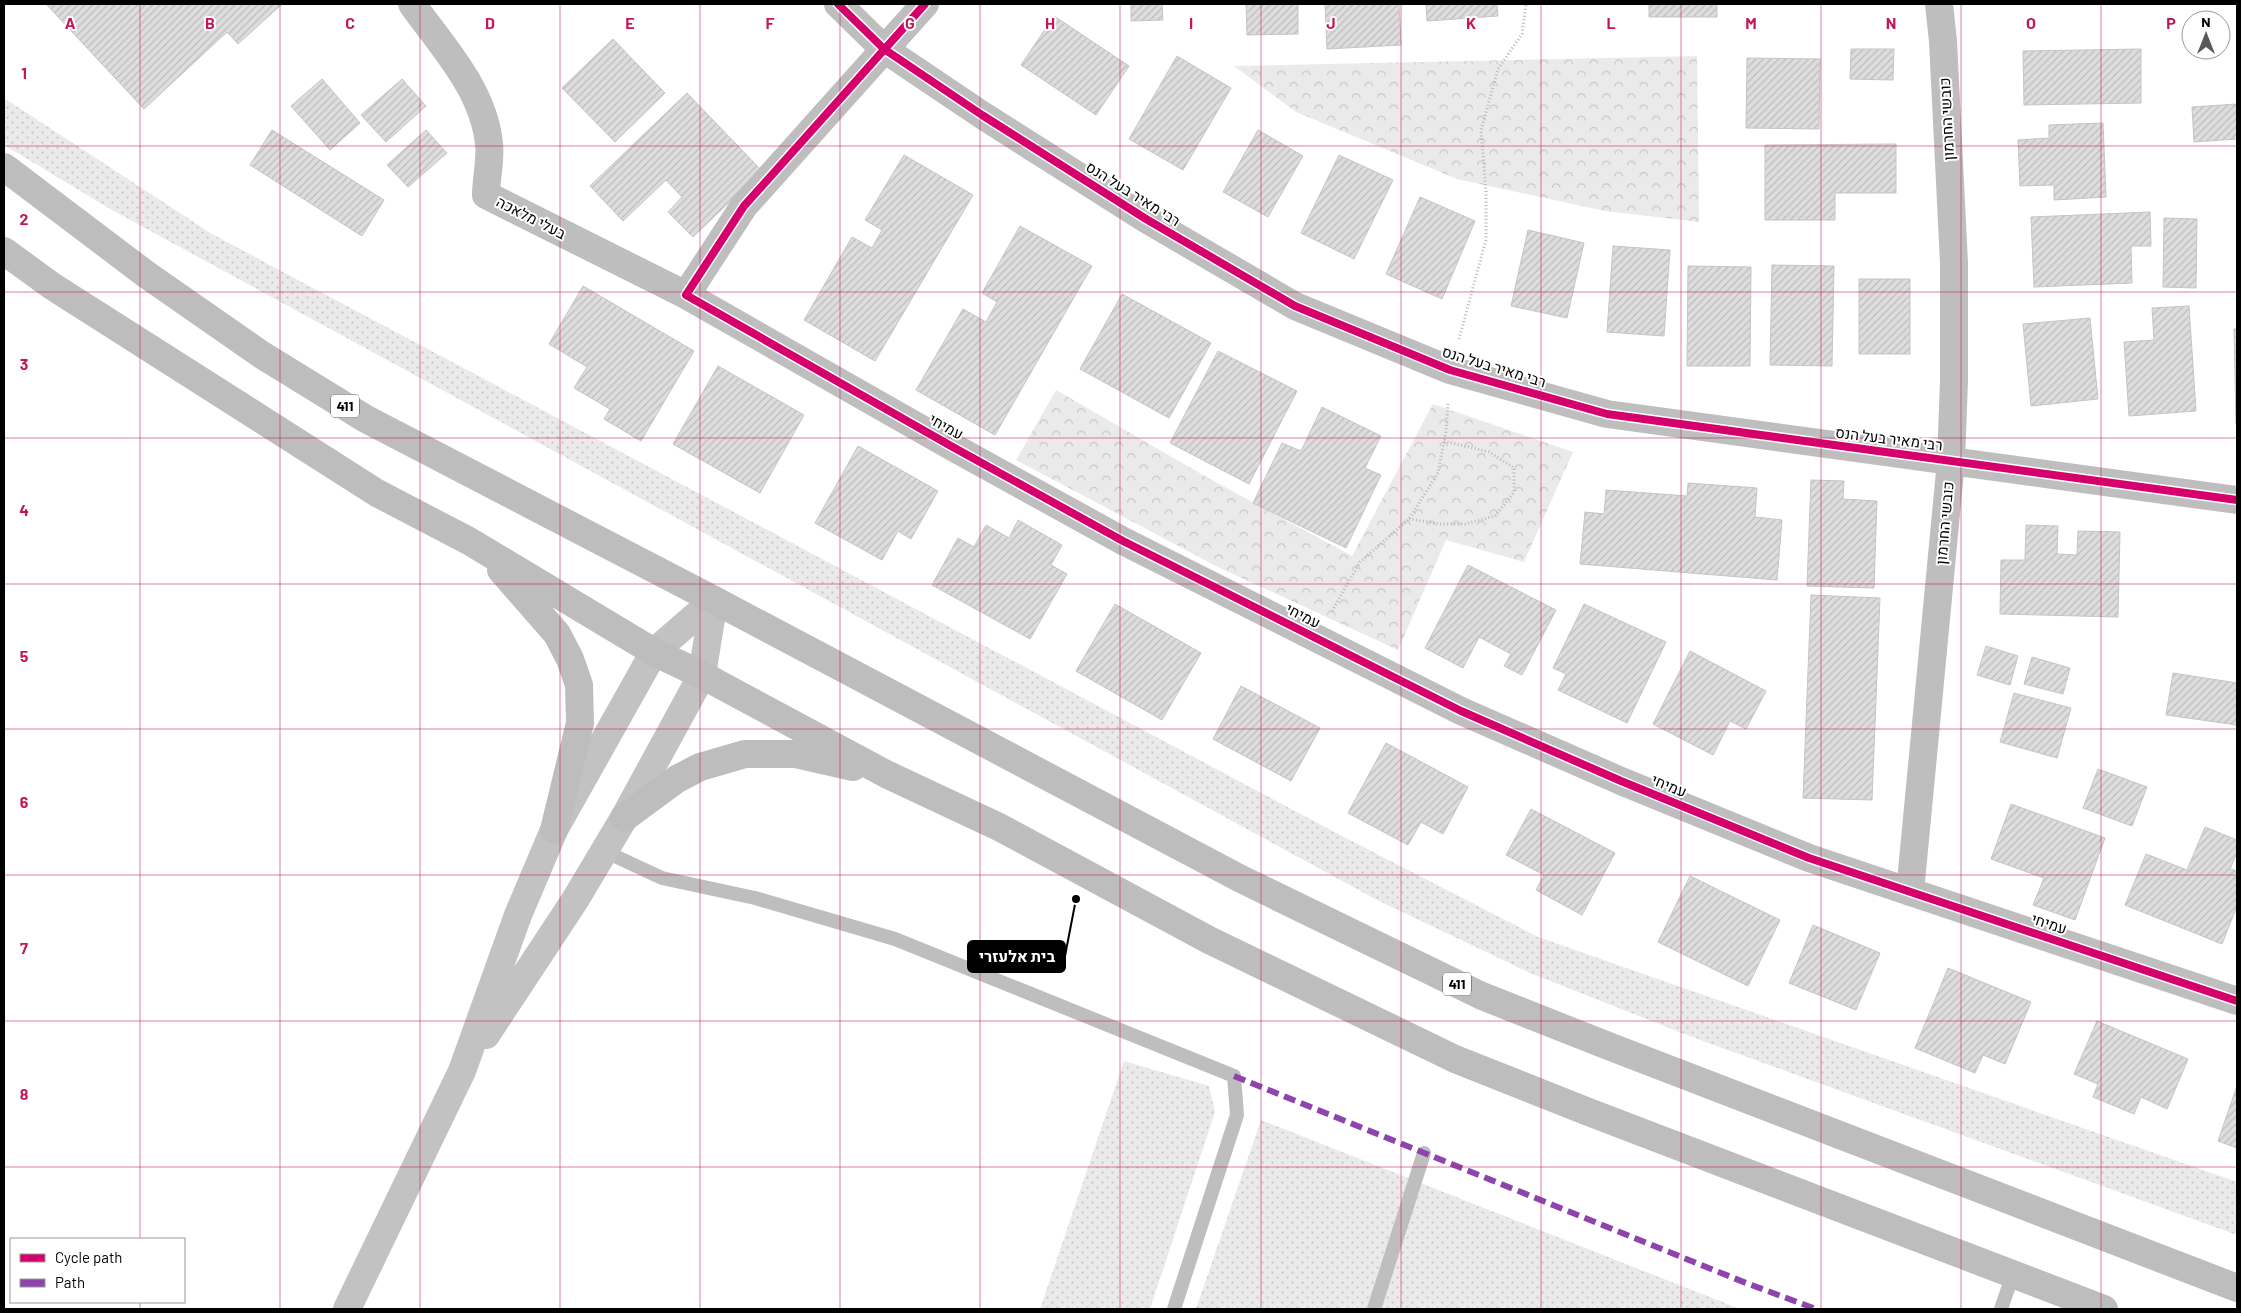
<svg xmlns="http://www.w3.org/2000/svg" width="2241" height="1313" font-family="Barlow,Heebo,sans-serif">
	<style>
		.grass { fill: url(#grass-dots) }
		.park { fill: url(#park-crowns) }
		.building { fill: url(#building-hatch); stroke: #c5c5c5 }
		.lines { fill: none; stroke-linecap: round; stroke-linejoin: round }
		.path { stroke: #b8b8b8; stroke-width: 3; stroke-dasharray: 1 2.5; stroke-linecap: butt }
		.service { stroke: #bebebe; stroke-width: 14 }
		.minor { stroke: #bebebe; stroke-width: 28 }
		.secondary { stroke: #c2c2c2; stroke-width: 28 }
		.primary { stroke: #bdbdbd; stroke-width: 28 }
		.quiet { stroke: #8e44ad; stroke-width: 6; stroke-dasharray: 12 6; stroke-linecap: butt }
		.cycleway-casing { stroke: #fff; stroke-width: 11 }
		.cycleway { stroke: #d6006c; stroke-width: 8 }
		.grid { fill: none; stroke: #c2185b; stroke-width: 1; stroke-opacity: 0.55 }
		.labels { text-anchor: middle; stroke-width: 4; stroke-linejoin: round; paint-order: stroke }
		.shield { fill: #fff; stroke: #4c4c4c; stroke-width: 1 }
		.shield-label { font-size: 14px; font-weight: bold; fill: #000 }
		.street-label { font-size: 15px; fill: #000; stroke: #fff }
		.grid-label { font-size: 16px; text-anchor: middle; font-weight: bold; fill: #c2185b; stroke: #fff; stroke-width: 4; stroke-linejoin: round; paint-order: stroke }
		.leader { fill: none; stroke: #000; stroke-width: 2 }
		.callout-dot { fill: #000; stroke: #fff; stroke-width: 2 }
		.callout { fill: #000; stroke: #000; stroke-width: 2 }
		.callout-label { font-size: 16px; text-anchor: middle; font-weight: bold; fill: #fff }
	</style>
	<defs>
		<pattern id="grass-dots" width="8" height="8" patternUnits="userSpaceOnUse" patternTransform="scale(1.25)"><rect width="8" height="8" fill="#eaeaea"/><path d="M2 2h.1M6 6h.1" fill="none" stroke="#c7c7c7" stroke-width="1.8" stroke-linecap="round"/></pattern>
		<pattern id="park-crowns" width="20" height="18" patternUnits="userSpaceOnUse" patternTransform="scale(1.25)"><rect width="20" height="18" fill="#eaeaea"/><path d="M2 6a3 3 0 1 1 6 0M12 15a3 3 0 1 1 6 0" fill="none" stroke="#c7c7c7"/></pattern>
		<pattern id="building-hatch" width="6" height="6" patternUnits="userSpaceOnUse" patternTransform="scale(1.25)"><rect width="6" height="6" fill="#ddd"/><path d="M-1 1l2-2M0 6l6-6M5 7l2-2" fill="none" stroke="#bcbcbc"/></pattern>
	</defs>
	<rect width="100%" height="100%" fill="#fff"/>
	<path class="grass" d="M4 98 212 234 1342 836 1538 937 2237 1182V1235L1692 1037 1530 973 1377 900 112 210 4 145Z
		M1124 1061 1209 1086 1215 1112 1150 1309H1040Z
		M1261 1120 1740 1309H1196Z"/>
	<path class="park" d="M1697 56 1699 222 1605 211 1457 179 1296 112 1234 66Z
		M1056 390 1210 479 1352 556 1433 404 1573 452 1524 562 1446 540 1398 650 1218 567 1016 460Z"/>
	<path class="building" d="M46 4H280L281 5 238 44 227 32 144 109Z
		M1131 4H1162L1163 20 1131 21Z
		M1246 4H1298V34L1247 35Z
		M1325 4H1399L1401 45 1327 49Z
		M1426 4H1497L1498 16 1427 21Z
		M1649 4H1717V17H1649Z
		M1054 16 1129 66 1096 115 1021 65Z
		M613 39 665 93 615 142 562 88Z
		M1851 49H1894L1893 80 1850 79Z
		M2141 49V103L2024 105 2023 51Z
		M1177 56 1231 88 1183 170 1129 139Z
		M1747 58 1820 59 1819 129 1746 128Z
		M322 79 360 123 330 150 291 106Z
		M402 79 426 106 386 142 361 115Z
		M687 93 762 171 693 237 668 212 682 197 666 180 623 221 590 186Z
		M2237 104V139L2194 142 2192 107Z
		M2103 123 2106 197 2054 200V185L2020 186 2018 140 2049 138V125Z
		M272 130 384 200 362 236 250 165Z
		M426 130 447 153 408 187 387 165Z
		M1258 130 1303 156 1268 217 1223 192Z
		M1896 144V193H1835V220H1765V145Z
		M904 155 973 195 875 361 804 320 852 237 872 248 882 230 865 220Z
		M1339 155 1393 180 1354 259 1301 233Z
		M1420 197 1475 221 1442 299 1386 274Z
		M2150 212 2151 246H2131L2132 283 2034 287 2031 217Z
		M2164 218 2197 219 2196 288 2163 287Z
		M1020 226 1092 266 995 435 916 390 963 309 986 322 997 302 982 293Z
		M1528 230 1584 243 1567 318 1511 306Z
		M1613 246 1670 250 1664 336 1607 332Z
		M1772 265 1834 266 1832 366 1770 365Z
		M1688 266 1751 267 1750 366H1687Z
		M1859 279H1910V354H1859Z
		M583 286 694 351 641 441 604 419 610 409 574 388 587 367 549 344Z
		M1122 294 1211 343 1169 418 1080 369Z
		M2189 306 2196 411 2129 416 2124 342 2154 340 2152 308Z
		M2090 318 2098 399 2031 406 2023 324Z
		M2234 329H2237V424H2236Z
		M1218 351 1297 391 1249 484 1170 443Z
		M718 366 804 415 760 493 673 444Z
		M1322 407 1381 436 1365 468 1381 475 1346 548 1253 503 1282 443 1301 451Z
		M858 446 938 491 911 539 898 531 882 560 815 523Z
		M1811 480 1844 481 1843 499 1877 501 1874 588 1807 586Z
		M1688 483 1757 488 1755 517 1782 520 1777 580 1580 564 1585 512 1604 514 1606 490 1687 496Z
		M1018 520 1062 545 1051 565 1067 574 1030 639 932 585 958 538 974 547 986 525 1009 538Z
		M2026 525 2058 526 2057 554 2077 555 2078 531 2120 532 2118 617 2000 614 2001 560H2025Z
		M1468 565 1556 610 1522 675 1504 666 1511 654 1479 637 1463 668 1425 648Z
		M1811 595 1880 598 1872 800 1803 798Z
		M1115 604 1201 653 1162 720 1076 671Z
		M1584 604 1666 642 1627 723 1558 690 1566 674 1553 668Z
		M1986 646 2018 656 2010 685 1977 675Z
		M1690 651 1766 691 1746 729 1730 721 1713 755 1653 724Z
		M2032 657 2070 668 2063 694 2024 684Z
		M2173 673 2237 683V725L2166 715Z
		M1241 686 1320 728 1291 781 1213 739Z
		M2014 693 2071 708 2057 758 2000 742Z
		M1386 743 1468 787 1443 834 1421 822 1408 845 1348 813Z
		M2098 769 2147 787 2132 826 2083 808Z
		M2011 804 2105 838 2075 920 2033 905 2044 878 1991 859Z
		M1531 809 1615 853 1582 915 1536 890 1544 875 1506 855Z
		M2205 827 2237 840V853L2230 869 2237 871V906L2222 944 2125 905 2146 854 2187 870Z
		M1690 876 1780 920 1748 986 1658 942Z
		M1813 925 1880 953 1856 1010 1789 983Z
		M1948 968 2031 1002 2005 1064 1983 1055 1975 1073 1915 1048Z
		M2097 1021 2188 1059 2167 1109 2141 1097 2134 1114 2093 1097 2098 1084 2074 1074Z
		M2237 1086V1148L2218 1141Z"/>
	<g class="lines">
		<path class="path" d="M1459 339 1486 240V190L1481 130 1498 69 1522 34 1526 4
			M1409 519 1441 524H1465L1495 516 1514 492V468L1489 452 1444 441
			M1332 611 1360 562 1409 519 1438 473 1446 431 1448 402"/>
		<path class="service" d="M604 851 662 878 755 898 895 939 1234 1076 1237 1115 1174 1309
			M1374 1309 1424 1153
			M2001 1309 2013 1274"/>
		<path class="minor" d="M412 4C442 46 484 90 489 144 491 159 486 179 486 195L686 295
			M838 4 884 49 982 115 1146 219 1295 306 1450 370 1607 414 2237 500
			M925 4 744 206 686 295 951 446 1123 541 1461 711 1621 781 1809 858 2237 1001
			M1910 892 1951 461 1954 381V263L1943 41 1939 4"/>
		<path class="secondary" d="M486 1035 575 900 624 818 702 675 714 600
			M347 1309 462 1071 518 915 554 830 654 652 714 600"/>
		<path class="primary" d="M4 167 147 275 262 355 366 419 714 600 1241 879 1482 996 1611 1047 2237 1288
			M4 251 52 286 377 493 469 541 654 652 702 675 886 774 999 827 1209 940 1455 1059 1586 1111 2104 1309
			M501 570 557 634 570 659 579 685 580 723 554 830
			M624 818 677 779 700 767 745 754H796L853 767"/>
		<path class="quiet" d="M1234 1076 1746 1283 1816 1309"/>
		<defs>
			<path id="cycleway" d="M838 4 884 49 982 115 1146 219 1295 306 1450 370 1607 414 2237 500
				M925 4 744 206 686 295 951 446 1123 541 1461 711 1621 781 1809 858 2237 1001"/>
		</defs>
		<use href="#cycleway" class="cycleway-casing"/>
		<use href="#cycleway" class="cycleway"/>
	</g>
	<path class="grid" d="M140 4V1239M280 4V1309M420 4V1309M560 4V1309M700 4V1309M840 4V1309M980 4V1309M1120 4V1309M1261 4V1309M1401 4V1309M1541 4V1309M1681 4V1309M1821 4V1309M1961 4V1309M2101 4V1309M4 146H2237M4 292H2237M4 438H2237M4 584H2237M4 729H2237M4 875H2237M4 1021H2237M4 1167H2237M140 1302V1309"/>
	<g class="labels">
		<g class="shield">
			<rect x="331" y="394.5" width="28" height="23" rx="4"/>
			<rect x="1443" y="972.5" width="28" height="23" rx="4"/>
		</g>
		<g class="shield-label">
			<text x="345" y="411">411</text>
			<text x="1457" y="989">411</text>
		</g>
		<g class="street-label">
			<text transform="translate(1947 119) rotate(-93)" y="5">כובשי החרמון</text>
			<text transform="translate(1133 194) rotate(32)" y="5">רבי מאיר בעל הנס</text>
			<text transform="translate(531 218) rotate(27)" y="5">בעלי מלאכה</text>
			<text transform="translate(1494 367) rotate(17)" y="5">רבי מאיר בעל הנס</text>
			<text transform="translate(946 427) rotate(29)" y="5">עמיחי</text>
			<text transform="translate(1889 439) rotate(7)" y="5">רבי מאיר בעל הנס</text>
			<text transform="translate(1945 523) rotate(-85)" y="5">כובשי החרמון</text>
			<text transform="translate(1303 616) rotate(27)" y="5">עמיחי</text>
			<text transform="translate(1669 786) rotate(22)" y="5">עמיחי</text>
			<text transform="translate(2049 924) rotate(18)" y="5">עמיחי</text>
		</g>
	</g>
	<g class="grid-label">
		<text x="70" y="29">A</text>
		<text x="210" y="29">B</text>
		<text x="350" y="29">C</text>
		<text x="490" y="29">D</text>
		<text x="630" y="29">E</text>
		<text x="770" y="29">F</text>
		<text x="910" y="29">G</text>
		<text x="1050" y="29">H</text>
		<text x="1191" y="29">I</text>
		<text x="1331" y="29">J</text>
		<text x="1471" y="29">K</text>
		<text x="1611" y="29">L</text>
		<text x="1751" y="29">M</text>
		<text x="1891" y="29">N</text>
		<text x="2031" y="29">O</text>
		<text x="2171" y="29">P</text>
		<text x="24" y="79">1</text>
		<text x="24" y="225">2</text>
		<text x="24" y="370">3</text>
		<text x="24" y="516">4</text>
		<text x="24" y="662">5</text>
		<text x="24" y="808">6</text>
		<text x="24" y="954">7</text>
		<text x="24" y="1100">8</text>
	</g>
	<path class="leader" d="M1076 899L1065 956"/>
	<circle class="callout-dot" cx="1076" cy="899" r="5"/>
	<rect class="callout" x="968" y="941" width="97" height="31" rx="5"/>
	<g class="callout-label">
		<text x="1017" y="962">בית אלעזרי</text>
	</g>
	<rect width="2241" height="1313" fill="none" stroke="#000000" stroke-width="10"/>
	<rect x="10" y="1238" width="175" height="65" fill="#ffffff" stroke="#999999"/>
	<rect x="20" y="1254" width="25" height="8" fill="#d6006c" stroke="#999999"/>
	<text x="55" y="1263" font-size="15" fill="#000000">Cycle path</text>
	<rect x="20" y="1279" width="25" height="8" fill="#8e44ad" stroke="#999999"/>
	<text x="55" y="1288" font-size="15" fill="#000000">Path</text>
	<g transform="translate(2206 35)"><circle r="24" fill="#ffffff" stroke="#999999"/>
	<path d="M0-4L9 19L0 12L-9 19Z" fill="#595959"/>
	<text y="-8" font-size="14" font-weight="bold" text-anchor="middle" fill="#000000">N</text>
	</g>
</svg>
